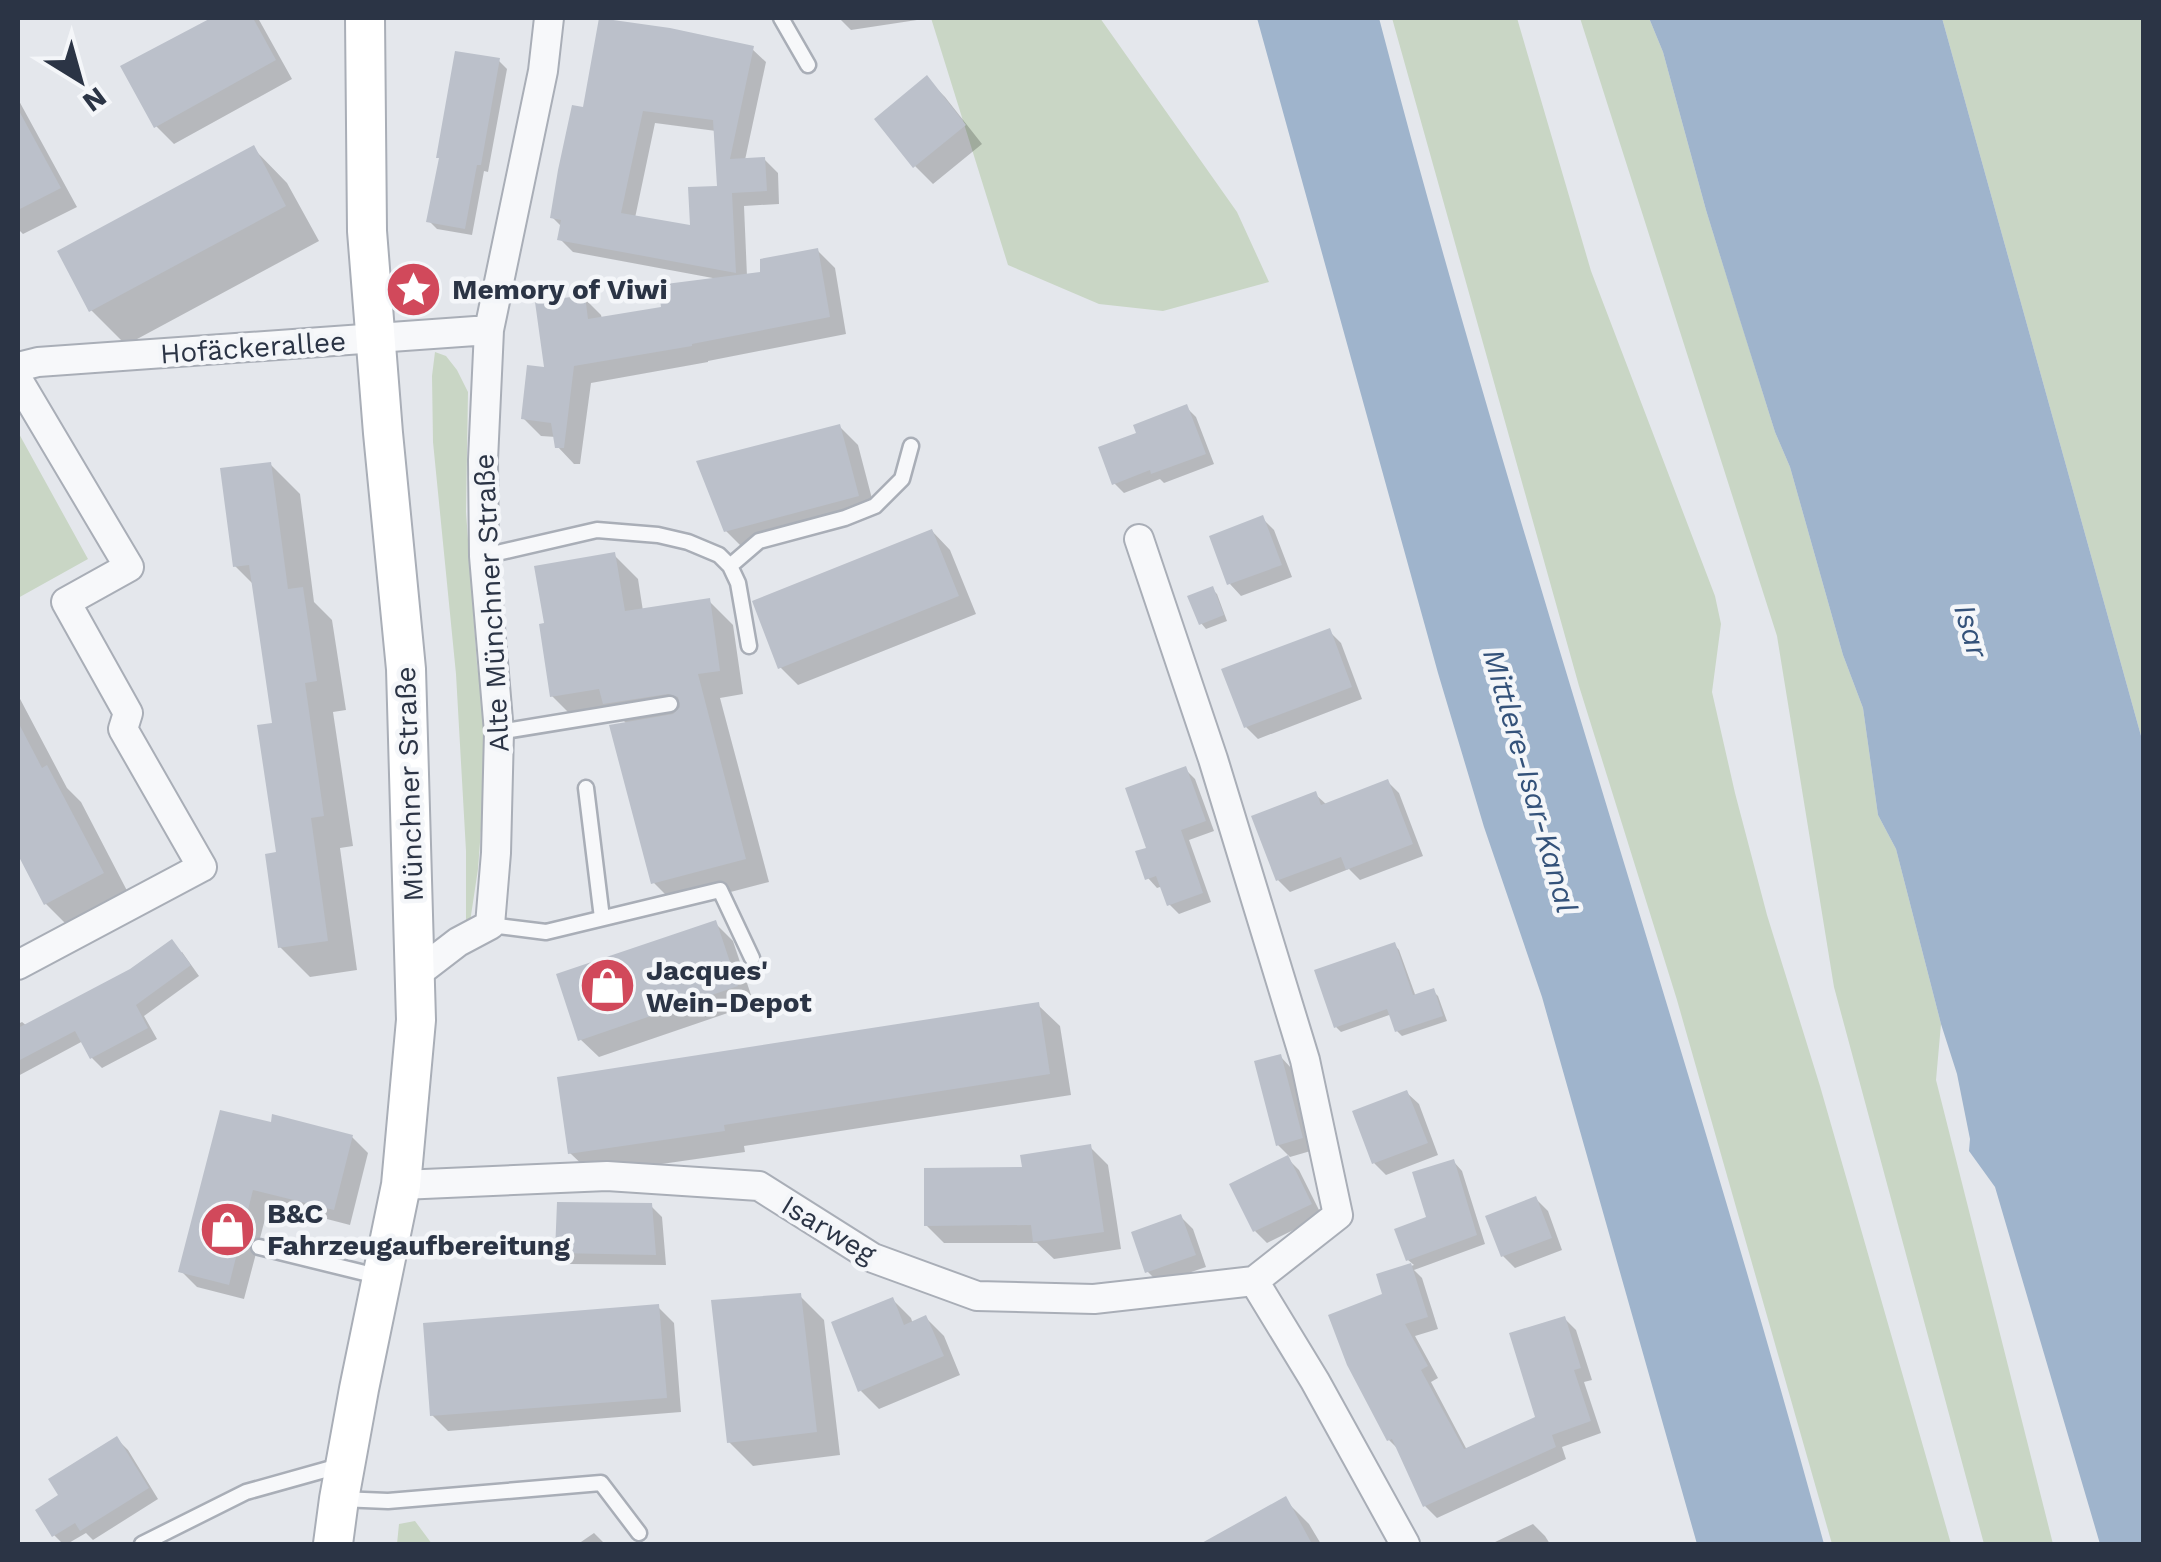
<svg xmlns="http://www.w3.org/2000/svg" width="2161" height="1562" font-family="'Work Sans',sans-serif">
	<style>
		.green { fill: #c9d6c5 }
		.water { fill: #9fb4cc }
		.shadow { fill: #0003; fill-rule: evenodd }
		.building { fill: #bbc0ca; fill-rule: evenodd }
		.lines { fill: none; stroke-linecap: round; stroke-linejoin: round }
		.service-casing { stroke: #a9aeb7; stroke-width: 19 }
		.minor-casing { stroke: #a9aeb7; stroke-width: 32 }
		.secondary-casing { stroke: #a9aeb7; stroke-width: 42 }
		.service { stroke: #f7f8fa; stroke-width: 14 }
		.minor { stroke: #f7f8fa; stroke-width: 28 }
		.secondary { stroke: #fff; stroke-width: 38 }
		.labels { text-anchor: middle; stroke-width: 9; stroke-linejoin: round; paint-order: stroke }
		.poi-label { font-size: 28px; font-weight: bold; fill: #2b3445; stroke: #f4f6f9; text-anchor: start }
		.street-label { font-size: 28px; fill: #2b3445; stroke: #f4f6f9 }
		.water-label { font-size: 30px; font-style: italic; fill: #34527a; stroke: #f4f6f9 }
	</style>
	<rect width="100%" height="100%" fill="#e4e7ec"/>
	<path class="green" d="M931 18H1100L1237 212 1269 282 1163 311 1099 304 1008 265Z
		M1392 18H1517L1591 271 1715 596 1721 624 1712 692 1735 793 1767 915 1820 1086 1951 1544H1832L1677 1000 1579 686Z
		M1580 18H1649L1663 52 1706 210 1775 432 1790 467 1843 655 1863 708 1878 815 1896 849 1941 1024 1936 1080 2053 1544H1984L1834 987 1777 636Z
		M1942 18H2143V743Z
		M435 352 446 356 457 370 468 392 466 512 477 664 484 715V789L478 869 470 922H466V851L456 674 433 442 432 376Z
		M18 432 88 559 18 598Z
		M415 1521 432 1544H397L399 1524Z"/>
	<path class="water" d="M1257 18H1379C1513 530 1684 1033 1824 1544H1697L1542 997 1484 827 1438 673Z
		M1649 18H1942L2143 743V1544H2100L1995 1187 1969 1151 1970 1139 1957 1074 1941 1024 1896 849 1878 815 1863 708 1843 655 1790 467 1775 432 1739 317 1706 210 1663 52Z"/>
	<path class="shadow" d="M217 18H258L292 79 174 144 156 126 124 67Z
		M839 18H916L917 20 851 30Z
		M752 49 766 62 745 160 764 159 778 173 779 204 744 206 747 276 762 274 818 251 835 268 846 334 708 361V362L591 383 580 464H574L557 446 556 437 541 436 523 418 584 298 601 315 602 319 664 309 718 279 573 252 560 239 562 227 552 217 585 110ZM655 123 716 131 720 188 693 228 635 218Z
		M499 61 507 69 488 172 484 171 472 235 437 229 429 221Z
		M927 79 945 97 982 144 933 184 915 166Z
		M18 99 77 207 23 234 18 229Z
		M253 148 287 183 319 241 126 345 91 310Z
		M1186 407 1196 417 1214 464 1164 483 1160 479 1124 493 1114 483 1139 434Z
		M839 426 858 445 876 514 744 549 726 531Z
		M270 464 300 494 314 602 332 620 346 710 333 712 353 846 340 848 357 970 310 977 280 947 275 725 254 585 235 566Z
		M1262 518 1274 530 1292 577 1241 596 1230 584Z
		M932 531 950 550 976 614 798 685 780 667Z
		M614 555 638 579 643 611 709 601 733 625 743 694 720 698 769 882 677 906 653 882 627 724 616 713 576 720 552 696Z
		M1212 589 1217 594 1227 621 1206 629 1201 623Z
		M1329 631 1341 643 1362 699 1258 739 1246 727Z
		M18 695 67 788 81 802 136 908 80 938 46 904 18 850Z
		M1185 769 1195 779 1214 831 1189 840 1211 902 1179 914 1169 904 1163 886 1157 888 1148 878 1149 849Z
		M1388 782 1399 793 1423 856 1360 880 1349 869 1290 892 1278 880 1315 794 1327 805Z
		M715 923 733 941 754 1004 599 1057 580 1039Z
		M1394 944 1399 950 1416 997 1433 991 1438 996 1447 1021 1402 1036 1397 1031 1392 1014 1341 1032 1336 1027Z
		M182 952 199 976 144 1016 157 1039 102 1068 92 1058 83 1041 18 1076V1024L22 1022 27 1026Z
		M1038 1005 1060 1026 1071 1095 744 1146 745 1152 592 1174 570 1153Z
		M1281 1057 1292 1069 1314 1150 1290 1157 1278 1145Z
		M1407 1093 1419 1104 1438 1155 1386 1175 1374 1163Z
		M272 1125 352 1137 368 1153 350 1225 269 1204 244 1299 197 1287 181 1271Z
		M1090 1147 1108 1165 1121 1249 1054 1259 1037 1243H944L926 1225 1025 1170Z
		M1287 1158 1299 1170 1322 1216 1267 1243 1255 1231Z
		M1454 1162 1462 1171 1485 1244 1414 1270 1422 1278 1438 1329 1415 1336 1438 1378 1431 1382 1467 1450 1538 1418 1564 1318 1576 1330 1592 1380 1584 1382 1601 1433 1562 1447 1566 1459 1437 1518 1425 1506 1399 1450 1389 1440 1385 1296 1379 1276 1414 1265 1408 1260Z
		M1536 1199 1548 1211 1562 1250 1515 1268 1503 1256Z
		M650 1205 662 1217 666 1265 570 1264 558 1252Z
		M1181 1217 1193 1229 1206 1267 1159 1283 1147 1271Z
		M800 1296 824 1320 840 1455 753 1466 729 1442Z
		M893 1300 911 1318 913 1324 926 1318 944 1336 960 1375 879 1409 861 1391Z
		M658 1307 674 1323 681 1412 448 1431 432 1415Z
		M117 1439 128 1450 158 1499 93 1540 86 1533 67 1544H63L54 1535 62 1496Z
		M1285 1500 1309 1524 1321 1544H1220L1216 1538Z
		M1533 1524 1545 1536 1550 1544H1491Z
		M594 1533 605 1544H578Z"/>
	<path class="building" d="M211 18H253L276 60 154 128 120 66Z
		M599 18 670 28 754 46 730 159 765 157 767 191 732 193 736 273 557 240 561 220 550 218 558 170 572 105 583 107ZM643 111 713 120 717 186 688 187 690 225 621 213Z
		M455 51 500 58 481 165H477L465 229 426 222 439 158H436Z
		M927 75 966 125 913 168 874 119Z
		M18 109 61 188 18 210Z
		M254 145 286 206 89 312 57 251Z
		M818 248 830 317 692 344V346L574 366 564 448H555L551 423 521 419 527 365 544 367 535 302 585 295 588 319 661 307 658 285 760 272V259Z
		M1187 404 1206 454 1151 474 1150 470 1112 485 1098 447 1136 433 1133 425Z
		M840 424 859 496 724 532 696 461Z
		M271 462 288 589 303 587 317 681 305 683 324 816 311 818 328 941 278 948 265 854 276 852 257 725 272 723 249 565 233 567 220 468Z
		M1263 515 1282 565 1227 585 1209 536Z
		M932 529 959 596 778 669 752 601Z
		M615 552 625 611 710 598 720 671 698 674 746 859 651 884 609 725 673 714 680 707 678 697 668 694 603 704 599 689 550 697 539 624 544 623 534 566Z
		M1213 586 1224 615 1199 625 1187 596Z
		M1330 628 1352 687 1244 728 1221 669Z
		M18 722 42 768 47 765 104 873 44 905 18 855Z
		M1186 766 1206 821 1181 830 1203 893 1167 906 1156 876 1145 880 1135 851 1146 848 1125 788Z
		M1388 779 1413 844 1346 870 1341 857 1276 881 1251 816 1316 791 1321 805Z
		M716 920 738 986 578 1041 556 974Z
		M172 939 191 965 136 1005 148 1028 90 1059 75 1031 18 1061V1028L130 969Z
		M1395 942 1413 995 1434 988 1443 1016 1395 1032 1387 1009 1334 1028 1314 970Z
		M1039 1002 1050 1074 724 1125 725 1131 568 1154 557 1077Z
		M1281 1054 1303 1138 1276 1146 1254 1061Z
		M1407 1090 1428 1143 1372 1164 1352 1111Z
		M220 1110 271 1122 272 1114 353 1135 334 1210 253 1190 229 1285 178 1272Z
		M1091 1144 1104 1232 1033 1242 1031 1225 924 1226V1168L1022 1167 1020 1155Z
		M1288 1155 1312 1204 1253 1232 1229 1184Z
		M1454 1159 1477 1235 1406 1261 1394 1229 1426 1217 1412 1172Z
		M1536 1196 1552 1238 1501 1257 1485 1216Z
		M557 1202 652 1203 656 1255 555 1253Z
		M1181 1214 1196 1255 1145 1273 1131 1232Z
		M1411 1263 1428 1317 1405 1324 1428 1366 1421 1370 1464 1449 1535 1417 1509 1333 1565 1316 1581 1368 1574 1370 1591 1421 1552 1435 1556 1447 1423 1507 1392 1439 1387 1441 1347 1365 1328 1315 1382 1294 1376 1274Z
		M801 1293 817 1432 727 1443 711 1300Z
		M893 1297 904 1325 926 1315 944 1356 858 1392 831 1322Z
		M659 1304 667 1398 430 1416 423 1323Z
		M117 1436 149 1488 80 1531 75 1523 52 1537 35 1510 58 1495 48 1479Z
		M1286 1496 1312 1544H1200Z"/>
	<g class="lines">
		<defs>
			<path id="service" d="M781 18 808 65
				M484 556 597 530 658 535 688 542 719 555 730 566 738 583 749 646
				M730 566 759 541 845 518 875 506 902 479 911 446
				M499 732 670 704
				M586 788 602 918
				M490 925 546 932 720 890 752 958
				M259 1247 381 1277
				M340 1499 388 1501 601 1483 639 1533
				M142 1544 246 1492 339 1466"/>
			<path id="minor" d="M18 367 38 362 489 330
				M18 380 129 567 66 602 128 713 123 729 202 867 18 965
				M1139 539 1213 759 1305 1060 1338 1215 1254 1281
				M415 975 458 942 490 925 496 853 499 732 484 556 483 460 489 330 543 71 549 18
				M401 1185 607 1176 759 1186 873 1258 977 1296 1094 1299 1254 1281 1315 1381 1405 1544"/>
			<path id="secondary" d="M333 1544 339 1499 359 1389 401 1185 416 1020 406 669 383 433 367 231 365 18"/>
		</defs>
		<use href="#service" class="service-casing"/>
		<use href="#minor" class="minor-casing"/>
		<use href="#secondary" class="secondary-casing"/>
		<use href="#service" class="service"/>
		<use href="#minor" class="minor"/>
		<use href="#secondary" class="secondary"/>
	</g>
	<defs>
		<symbol id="sight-disc" viewBox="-11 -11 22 22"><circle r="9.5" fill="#d1495b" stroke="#f4f6f9"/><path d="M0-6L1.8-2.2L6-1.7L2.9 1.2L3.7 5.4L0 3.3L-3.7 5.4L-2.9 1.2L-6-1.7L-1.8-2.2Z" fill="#fff"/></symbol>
		<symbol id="shop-disc" viewBox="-11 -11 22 22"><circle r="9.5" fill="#d1495b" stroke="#f4f6f9"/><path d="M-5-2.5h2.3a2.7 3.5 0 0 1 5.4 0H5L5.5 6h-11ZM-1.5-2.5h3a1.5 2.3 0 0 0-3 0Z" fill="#fff"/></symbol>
	</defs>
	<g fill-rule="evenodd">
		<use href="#sight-disc" x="382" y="258" width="63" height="63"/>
		<use href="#shop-disc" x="576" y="954" width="63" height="63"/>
		<use href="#shop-disc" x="196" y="1198" width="63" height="63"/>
	</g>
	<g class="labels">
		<g class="poi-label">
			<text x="452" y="299">Memory of Viwi</text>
			<text x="646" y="980">Jacques'<tspan x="646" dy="32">Wein-Depot</tspan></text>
			<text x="267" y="1223">B&amp;C<tspan x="267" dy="32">Fahrzeugaufbereitung</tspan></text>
		</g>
		<g class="street-label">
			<text transform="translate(253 347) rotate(-4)" y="10">Hofäckerallee</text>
			<text transform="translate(491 603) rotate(-93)" y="10">Alte Münchner Straße</text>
			<text transform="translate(409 784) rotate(-92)" y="10">Münchner Straße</text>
			<text transform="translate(829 1229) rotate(31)" y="10">Isarweg</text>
		</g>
		<g class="water-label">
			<text transform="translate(1971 631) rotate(74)" y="10">Isar</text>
			<text transform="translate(1530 781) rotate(74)" y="10">Mittlere-Isar-Kanal</text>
		</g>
	</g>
	<rect width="2161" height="1562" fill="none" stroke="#2b3445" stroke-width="40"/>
	<g transform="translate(80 80) rotate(143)" stroke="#f4f6f9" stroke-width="8" paint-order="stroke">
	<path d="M0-8L18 38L0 25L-18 38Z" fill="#2b3445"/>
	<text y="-15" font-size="28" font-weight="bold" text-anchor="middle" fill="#2b3445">N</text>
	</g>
</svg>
